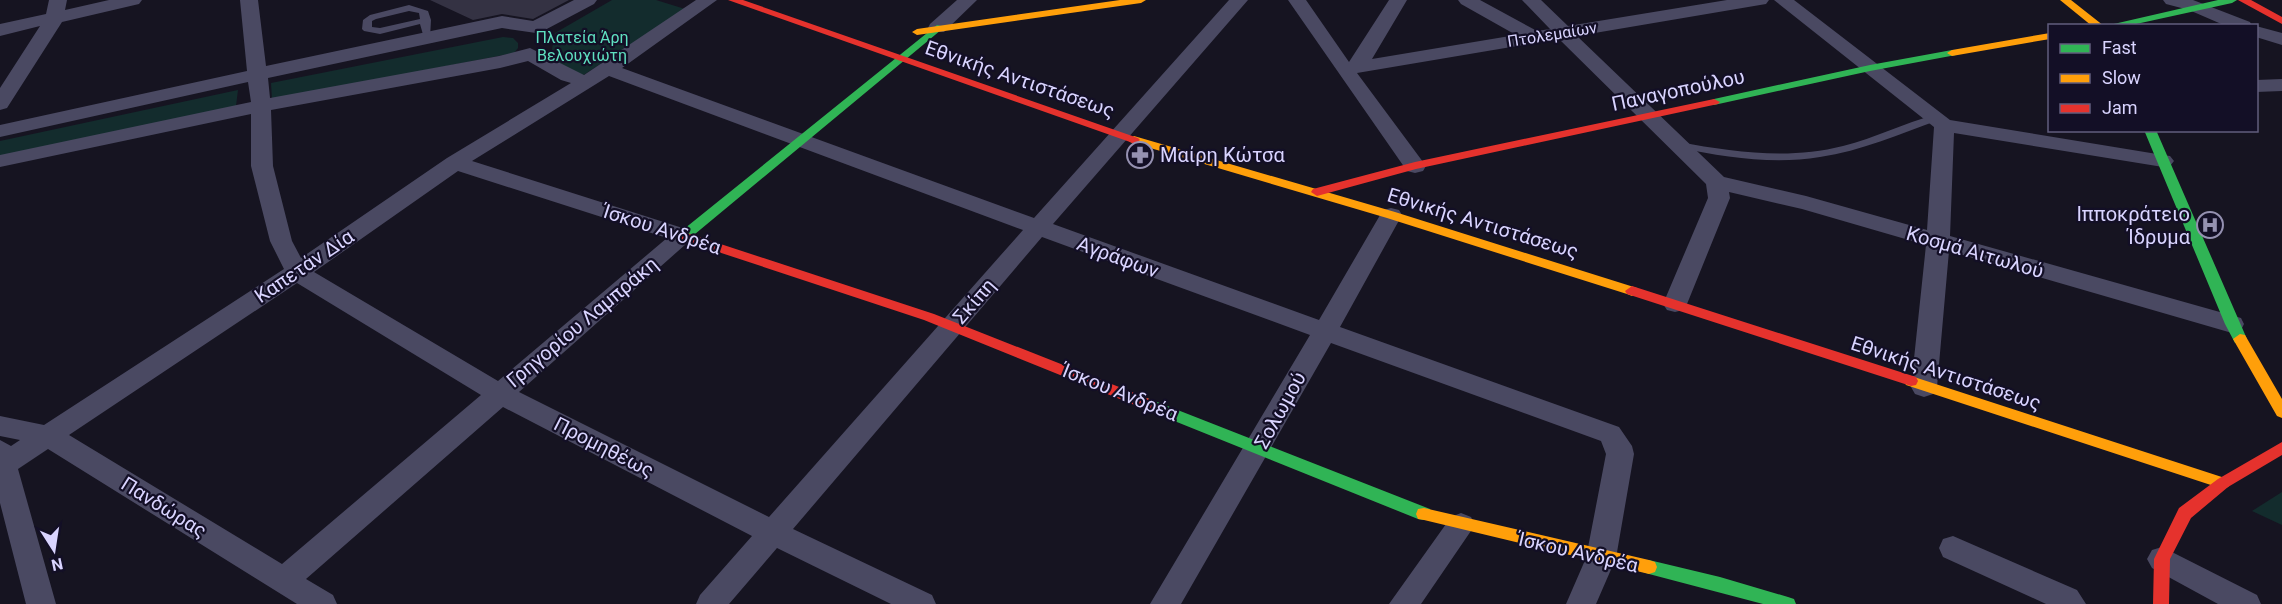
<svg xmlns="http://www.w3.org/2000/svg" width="2282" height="604" font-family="Roboto,sans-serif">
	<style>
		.green { fill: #132c2d }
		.building { fill: #343243 }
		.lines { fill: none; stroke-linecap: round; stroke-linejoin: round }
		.lane { fill: #4a4962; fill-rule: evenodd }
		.street { fill: #4a4962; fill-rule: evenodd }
		.fast { fill: #30b455; fill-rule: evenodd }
		.slow { fill: #ff9f0a; fill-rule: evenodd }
		.jam { fill: #e5322d; fill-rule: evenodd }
		.labels { text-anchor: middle; stroke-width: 4.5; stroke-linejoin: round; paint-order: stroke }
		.far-street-label { font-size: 16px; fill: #d9d4ff; stroke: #130f26 }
		.far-park-label { font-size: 16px; fill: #5fe0c0; stroke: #130f26 }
		.street-label { font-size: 20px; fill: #d9d4ff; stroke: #130f26 }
		.poi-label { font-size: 20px; fill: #d9d4ff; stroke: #130f26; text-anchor: start }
	</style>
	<rect width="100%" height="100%" fill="#161421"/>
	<path class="green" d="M612 0H656L685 9 585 74 581 76 550 60 555 33Z
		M503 37 513 38 518 43V48L514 53 272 100 271 83Z
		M238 90 236 106 0 158V141Z
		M2282 492V525L2252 511Z"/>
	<path class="building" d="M430 0H569L533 19 502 14 473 20Z"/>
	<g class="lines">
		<path class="lane" d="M409 5 428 11 431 20 430 38H424L420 24 380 34 364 31 362 29 363 20 370 15ZM409 11 419 13 420 19 380 28 372 27V21L376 19Z
			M1935 115 1939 116V120C1900 134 1861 151 1820 157 1773 165 1725 157 1679 148L1674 145 1679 142C1733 152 1789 160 1843 146 1875 138 1904 123 1935 115Z"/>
		<path class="street" d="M49 0H67L65 10 109 0H142L139 4 62 22 7 108 0 110V88L40 26 0 36V24L46 14Z
			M240 0H258L266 66 502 16 533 21 574 0H597L594 4 543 31 536 33 502 28 268 78 270 98 499 56 530 48 584 75 696 0H717L622 68 1034 218 1229 0H1248L1053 224 1319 320 1383 210 1391 208 1399 210 1402 215 1340 327 1619 427 1632 446 1634 454 1616 558 1596 604H1566L1586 558 1606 454 1601 441 1331 343 1181 604H1150L1310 335 1042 237 793 529 932 595 936 604H891L777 548 729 604H696L700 595 752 536 503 407 306 579 333 595 337 604H297L48 449 18 469 56 604H26L0 503V440L11 446 20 440 0 436V416L44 425 284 269 270 241 251 166V114L0 167V155L251 102 248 82 0 137V125L247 71ZM528 61 561 80 571 83 447 158 301 258 292 241 273 166 271 110 500 68ZM609 76 1023 230 769 517 519 392 695 236 692 231 472 161ZM458 171 667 238 498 381 314 272ZM297 283 481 395 282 564 69 435Z
			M957 0H977L944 32H930L928 28 930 24Z
			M1288 0H1306L1349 62 1389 0H1407L1372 59 1516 35 1461 4 1458 0H1480L1537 31 1550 29 1522 0H1541L1568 26 1727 0H1769L1766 4 1760 5 1577 36 1724 177 1806 196 1927 230 1934 127 1774 0H1794L1950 120 2163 155 2170 156 2174 161 2170 166 2163 167 1954 133 1950 236 2241 318 2244 324 2241 330 2232 333 1949 251 1937 387 1933 394 1924 397 1915 394 1911 387 1926 245 1802 209 1729 192 1730 198 1687 304 1683 310 1675 312 1667 310 1663 304 1708 198 1706 184 1559 39 1357 73 1426 166 1423 171 1415 173 1407 171Z
			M2163 0H2193L2250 22 2252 26H2226L2189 10 2166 4Z
			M2256 26 2282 33V45L2256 37Z
			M2282 79V91L2256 92V80Z
			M1461 513 1471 517 1475 525 1421 604H1389L1451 517Z
			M1953 536 2077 590 2086 604H2046L1943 557 1939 548 1943 539Z
			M2162 547 2257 595 2261 604H2218L2152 568 2147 559 2152 550Z"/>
		<path class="fast" d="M2218 0H2237L2232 3 2127 26H2105Z
			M937 25 941 26V30L689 239H679L678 236 679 233Z
			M1952 50 1957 53 1956 55 1870 71 1714 105 1708 102 1714 99 1870 65Z
			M2144 130H2156L2247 339 2245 343H2235L2225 324Z
			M1147 398 1430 509 1432 514 1430 519 1424 520 1418 519 1142 408 1140 404 1142 400Z
			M1649 560 1720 577 1788 597 1794 599 1796 604H1763L1649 574 1643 572 1641 567 1643 562Z"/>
		<path class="slow" d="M1120 0H1146L1141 3 917 35 912 32 917 29Z
			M2060 0H2071L2104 26H2092Z
			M2050 33V39L1952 56 1947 53 1952 50Z
			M1134 136 1395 212 1637 288 1639 291 1632 296 1627 294 1387 218 1130 142 1128 140Z
			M2240 334 2245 335 2282 399V418L2277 416 2233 339Z
			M1911 376 2228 479 2231 483 2228 487 2223 489 1906 385 1904 381 1906 377Z
			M1424 508 1649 560 1655 562 1657 567 1655 572 1649 574 1424 520 1418 519 1416 514 1418 509Z"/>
		<path class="jam" d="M728 0H743L1138 138 1140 140 1134 144 1130 142Z
			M2238 0H2251L2282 17V24Z
			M1714 99 1720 102 1718 104 1416 169 1317 196 1311 192 1313 189 1415 162Z
			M684 232 934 314 1152 400 1154 404 1152 408H1142L924 320 679 239 678 236Z
			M1632 286 1916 377 1918 381 1916 385 1911 386 1627 294 1625 291Z
			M2282 442V455L2228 487 2191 518 2170 559 2169 604H2153L2154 559 2179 508 2218 479Z"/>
	</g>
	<defs>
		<symbol id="pharmacy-ring" viewBox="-11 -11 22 22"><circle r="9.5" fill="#130f26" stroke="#9591b1" stroke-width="1.5"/><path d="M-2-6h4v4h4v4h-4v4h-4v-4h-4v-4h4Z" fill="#9591b1"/></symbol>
		<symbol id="hospital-ring" viewBox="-11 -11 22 22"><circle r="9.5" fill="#130f26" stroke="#9591b1" stroke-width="1.5"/><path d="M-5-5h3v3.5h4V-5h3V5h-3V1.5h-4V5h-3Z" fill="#9591b1"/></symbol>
	</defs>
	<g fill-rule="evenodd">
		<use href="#pharmacy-ring" x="1125" y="140" width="30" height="30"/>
		<use href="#hospital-ring" x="2195" y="210" width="30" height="30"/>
	</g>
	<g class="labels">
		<g class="far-street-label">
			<text transform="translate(1552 34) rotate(-9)" y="6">Πτολεμαίων</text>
		</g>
		<g class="far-park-label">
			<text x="582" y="43">Πλατεία Άρη<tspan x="582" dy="18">Βελουχιώτη</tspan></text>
		</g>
		<g class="street-label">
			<text transform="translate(1020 79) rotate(19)" y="7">Εθνικής Αντιστάσεως</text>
			<text transform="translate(1678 90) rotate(-12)" y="7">Παναγοπούλου</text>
			<text transform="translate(1483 223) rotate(17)" y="7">Εθνικής Αντιστάσεως</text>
			<text transform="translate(662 229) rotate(18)" y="7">Ίσκου Ανδρέα</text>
			<text transform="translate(1975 252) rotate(16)" y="7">Κοσμά Αιτωλού</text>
			<text transform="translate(1118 257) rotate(20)" y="7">Αγράφων</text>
			<text transform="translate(304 266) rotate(-34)" y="7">Καπετάν Δία</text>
			<text transform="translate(974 301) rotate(-49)" y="7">Σκίπη</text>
			<text transform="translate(582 322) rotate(-40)" y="7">Γρηγορίου Λαμπράκη</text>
			<text transform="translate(1946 373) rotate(18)" y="7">Εθνικής Αντιστάσεως</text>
			<text transform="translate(1120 392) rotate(22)" y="7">Ίσκου Ανδρέα</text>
			<text transform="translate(1280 410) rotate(-61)" y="7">Σολωμού</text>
			<text transform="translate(604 447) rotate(27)" y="7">Προμηθέως</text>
			<text transform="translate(164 507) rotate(32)" y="7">Πανδώρας</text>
			<text transform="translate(1578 552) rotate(13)" y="7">Ίσκου Ανδρέα</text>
		</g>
		<g class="poi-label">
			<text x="1160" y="162">Μαίρη Κώτσα</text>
			<text x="2190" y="221" text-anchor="end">Ιπποκράτειο<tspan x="2190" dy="23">Ίδρυμα</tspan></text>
		</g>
	</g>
	<rect x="2048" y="24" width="210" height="108" fill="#130f26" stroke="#625e7d" stroke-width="1.5"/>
	<rect x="2060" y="44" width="30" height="9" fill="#30b455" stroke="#625e7d" stroke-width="1.5"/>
	<text x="2102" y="54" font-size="18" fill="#d9d4ff">Fast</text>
	<rect x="2060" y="74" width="30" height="9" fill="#ff9f0a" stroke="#625e7d" stroke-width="1.5"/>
	<text x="2102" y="84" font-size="18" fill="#d9d4ff">Slow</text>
	<rect x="2060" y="104" width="30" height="9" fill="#e5322d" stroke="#625e7d" stroke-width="1.5"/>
	<text x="2102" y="114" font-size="18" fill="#d9d4ff">Jam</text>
	<g transform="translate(54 550) rotate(168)" stroke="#130f26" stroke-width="4.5" paint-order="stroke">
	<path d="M0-4.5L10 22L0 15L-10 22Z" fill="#d9d4ff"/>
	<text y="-9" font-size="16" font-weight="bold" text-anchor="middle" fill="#d9d4ff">N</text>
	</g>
</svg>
